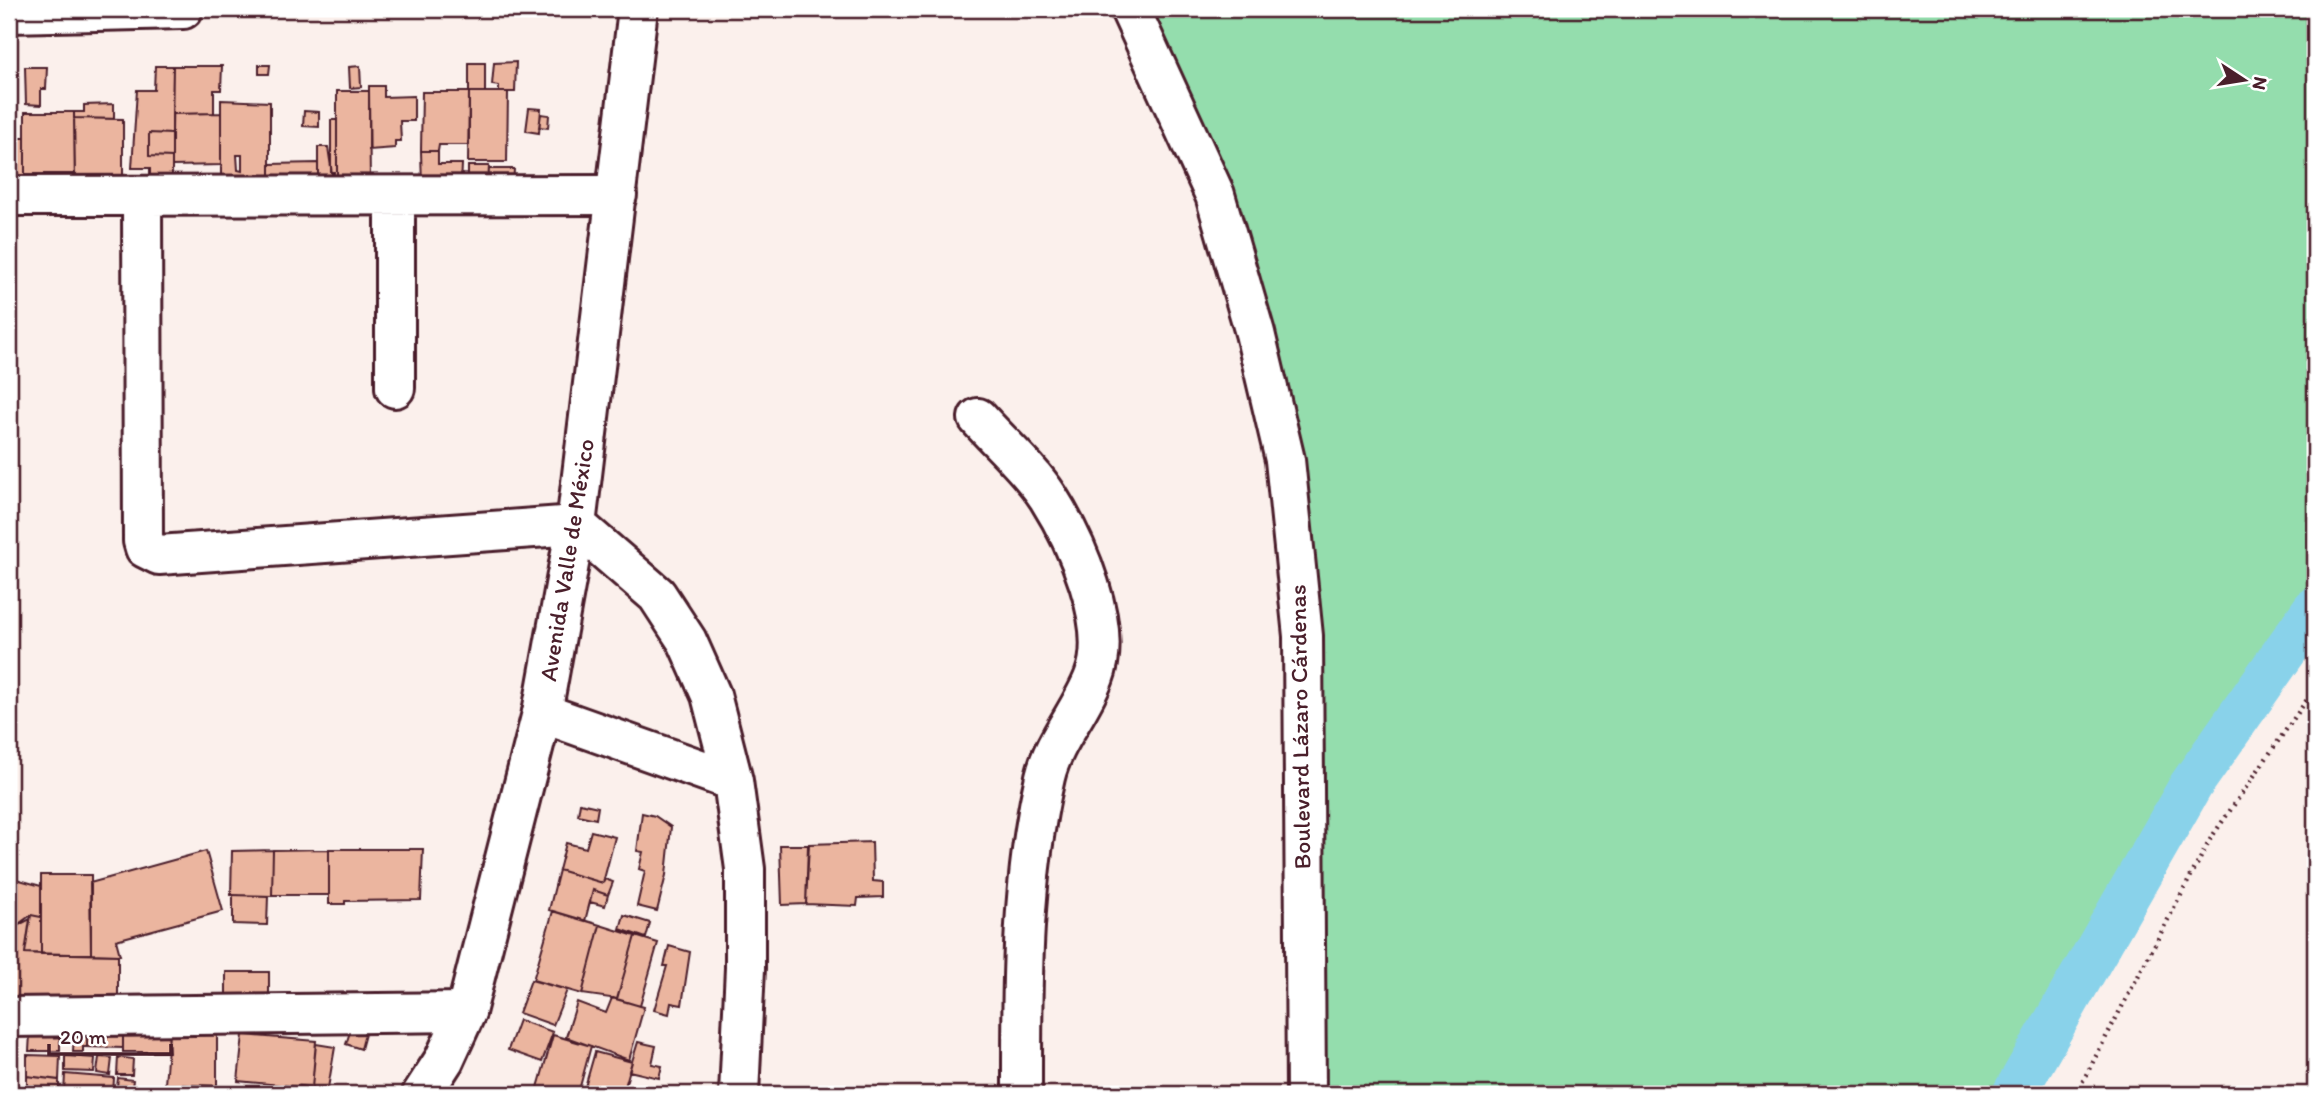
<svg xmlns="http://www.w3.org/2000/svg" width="2324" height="1103" font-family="Itim,sans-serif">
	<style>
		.green { fill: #94ddad; stroke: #6f7e6c; stroke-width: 2 }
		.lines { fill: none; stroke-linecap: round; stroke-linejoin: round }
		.canal { stroke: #89d2ea; stroke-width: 44 }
		.building { fill: #ebb59f; stroke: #4a1f2b; stroke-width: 2; fill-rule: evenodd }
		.minor-casing { stroke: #4a1f2b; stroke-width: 44 }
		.major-casing { stroke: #4a1f2b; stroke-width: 44 }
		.highway-casing { stroke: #4a1f2b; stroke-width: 44 }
		.path { stroke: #4a1f2b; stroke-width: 4.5; stroke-dasharray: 2 5; stroke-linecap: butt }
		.minor { stroke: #fff; stroke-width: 38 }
		.major { stroke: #fff; stroke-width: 38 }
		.highway { stroke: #fff; stroke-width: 38 }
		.labels { text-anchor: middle; stroke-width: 5; stroke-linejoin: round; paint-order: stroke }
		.street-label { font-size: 24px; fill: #4a1f2b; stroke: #fff }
	</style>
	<rect width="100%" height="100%" fill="#fbf0ec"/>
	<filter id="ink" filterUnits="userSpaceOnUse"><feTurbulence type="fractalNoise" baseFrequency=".0143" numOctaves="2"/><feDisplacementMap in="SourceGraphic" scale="14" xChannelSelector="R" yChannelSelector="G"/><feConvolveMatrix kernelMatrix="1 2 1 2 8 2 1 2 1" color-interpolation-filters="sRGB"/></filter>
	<g filter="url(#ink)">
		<path class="green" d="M1132 9H2315V610L2211 755 2104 934 2014 1094H1292L1301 584 1216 195Z"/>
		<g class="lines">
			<path class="canal" d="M2014 1094 2191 785 2315 608"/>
		</g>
		<path class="building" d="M516 62 515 92H499V86L492 85 494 63Z
			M469 63H485V92H469Z
			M259 65H270L269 74H259Z
			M155 66H173L172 134 149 133V156L172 157V188L150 189V168H132L137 90H154Z
			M173 66H222L221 90H214V113L172 114Z
			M360 66 361 87 350 88 349 67Z
			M25 67H47L46 89H41V105L26 104Z
			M369 86H384V97L414 96V121H400L401 141H395V148L369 150Z
			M337 91H369L370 186 337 187Z
			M422 92H469V145H439L438 151H421Z
			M469 92H508L507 162H468Z
			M221 100 270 102V187L221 188ZM237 155H242V171L238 170Z
			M114 104V119L74 118V112H84V105Z
			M529 108 541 109 539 133 526 131Z
			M304 111 319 112V127L303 126Z
			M25 112H74L75 174H25Z
			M221 113V165L172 166V114Z
			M541 114 549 115 548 128 539 127Z
			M74 118 123 119V189L75 190Z
			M331 120H337V187H334V172H331Z
			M149 133 172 134V157L149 156Z
			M9 138H25V191H9Z
			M318 147H328L334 187H318Z
			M421 151H438V164H462L461 186H422Z
			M318 163V187H270V164Z
			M468 166H489L488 185 468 186Z
			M489 169H514L513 185H488Z
			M580 803 598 807 596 819 578 815Z
			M642 813 655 816 671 827 666 875 657 911 637 906 645 871 639 869 643 852 637 851Z
			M591 831 615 837 603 883 559 870 566 843 586 848Z
			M872 842 873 881 883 882V897L858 898 857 906 806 904 809 844Z
			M780 845H808L806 904 782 905Z
			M329 849V895H272L273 850Z
			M329 849H423L421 900 345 901V904H329Z
			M273 850 272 896 231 895 232 851Z
			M206 851 223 911 116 940 120 955 91 954 90 883Z
			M559 870 603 883 605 879 613 882 608 895 593 890 585 921 549 910Z
			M41 875H91V954H41Z
			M9 877 41 886V917L31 915 13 928V940L9 939Z
			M593 890 608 895 605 906 590 902Z
			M233 895 268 896 267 925 233 924Z
			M553 911 600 925 582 994 533 980Z
			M31 915 41 917V954L25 953Z
			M624 915 650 923 646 938 620 929Z
			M30 919 25 953 118 955V1005L12 1006 13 928Z
			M600 925 635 936 617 999 582 994Z
			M635 936 658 943 640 1006 617 999Z
			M669 946 690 952 682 1005 671 1003 669 1014 654 1010 667 966H664Z
			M226 972H269V1002H226Z
			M531 980 567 990 553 1025 519 1013Z
			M612 998 644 1007 629 1060 566 1037 577 1002 606 1013Z
			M519 1020 553 1032 542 1062 508 1050Z
			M123 1029H168L169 1052H123Z
			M351 1029 365 1034 361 1049 346 1044Z
			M74 1032 87 1033V1047H83V1052H73Z
			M87 1032 123 1033V1048L87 1047Z
			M30 1034H60V1051H29Z
			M169 1035H217V1086L165 1084Z
			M243 1035 316 1041 312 1088 238 1081Z
			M553 1035 591 1046 578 1094 537 1091Z
			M638 1042 656 1046 652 1064 662 1066 659 1078 629 1071Z
			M316 1044 335 1047 327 1094H298L300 1086 312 1088Z
			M595 1052 632 1062 623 1094H583Z
			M27 1055 60 1056 59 1080 27 1076Z
			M65 1056 95 1058 94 1072 65 1071Z
			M99 1057 112 1058 110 1075 97 1073Z
			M118 1057 133 1059 132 1075H117Z
			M65 1074 114 1078 113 1094H64Z
			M27 1076 59 1080V1094H27Z
			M118 1078 133 1080 131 1094H116Z"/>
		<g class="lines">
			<defs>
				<path id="minor" d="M9 13 183 9
					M9 196 617 195
					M395 196V388
					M142 198 143 541 145 548 159 555 576 525 657 595 687 641 711 695 733 781 745 869V968L739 1094
					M978 418C1000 443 1030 469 1048 497 1076 541 1114 626 1094 677 1081 711 1053 742 1045 777 1021 882 1022 987 1022 1094
					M542 713 733 781
					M9 1017 466 1012"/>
				<path id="major" d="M422 1094 444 1060 466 1012 542 713 576 525 638 9"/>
				<path id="highway" d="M1130 9 1215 195 1255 333 1285 460 1303 636 1306 1094"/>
			</defs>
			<use href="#minor" class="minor-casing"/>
			<use href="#major" class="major-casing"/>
			<use href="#highway" class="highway-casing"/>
			<path class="path" d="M2076 1094 2211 838 2315 688"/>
			<use href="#minor" class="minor"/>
			<use href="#major" class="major"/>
			<use href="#highway" class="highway"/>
		</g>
	</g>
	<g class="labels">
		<g class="street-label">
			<text transform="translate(567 560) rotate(-81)" y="8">Avenida Valle de México</text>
			<text transform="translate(1300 727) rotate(-91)" y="8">Boulevard Lázaro Cárdenas</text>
		</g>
	</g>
	<rect width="2324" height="1103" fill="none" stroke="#fff" stroke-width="35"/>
	<rect x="18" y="18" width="2289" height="1068" fill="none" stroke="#4a1f2b" stroke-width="2.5" filter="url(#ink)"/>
	<g transform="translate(2244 80) rotate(102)" stroke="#ffffff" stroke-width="5" paint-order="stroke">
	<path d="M0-5L12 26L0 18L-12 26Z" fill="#4a1f2b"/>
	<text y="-10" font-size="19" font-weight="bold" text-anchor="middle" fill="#4a1f2b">N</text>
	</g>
	<path d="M49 1044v10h122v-10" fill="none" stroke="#4a1f2b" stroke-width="3.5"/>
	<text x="60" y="1044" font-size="21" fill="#4a1f2b" stroke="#ffffff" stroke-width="5" paint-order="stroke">20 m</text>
</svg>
